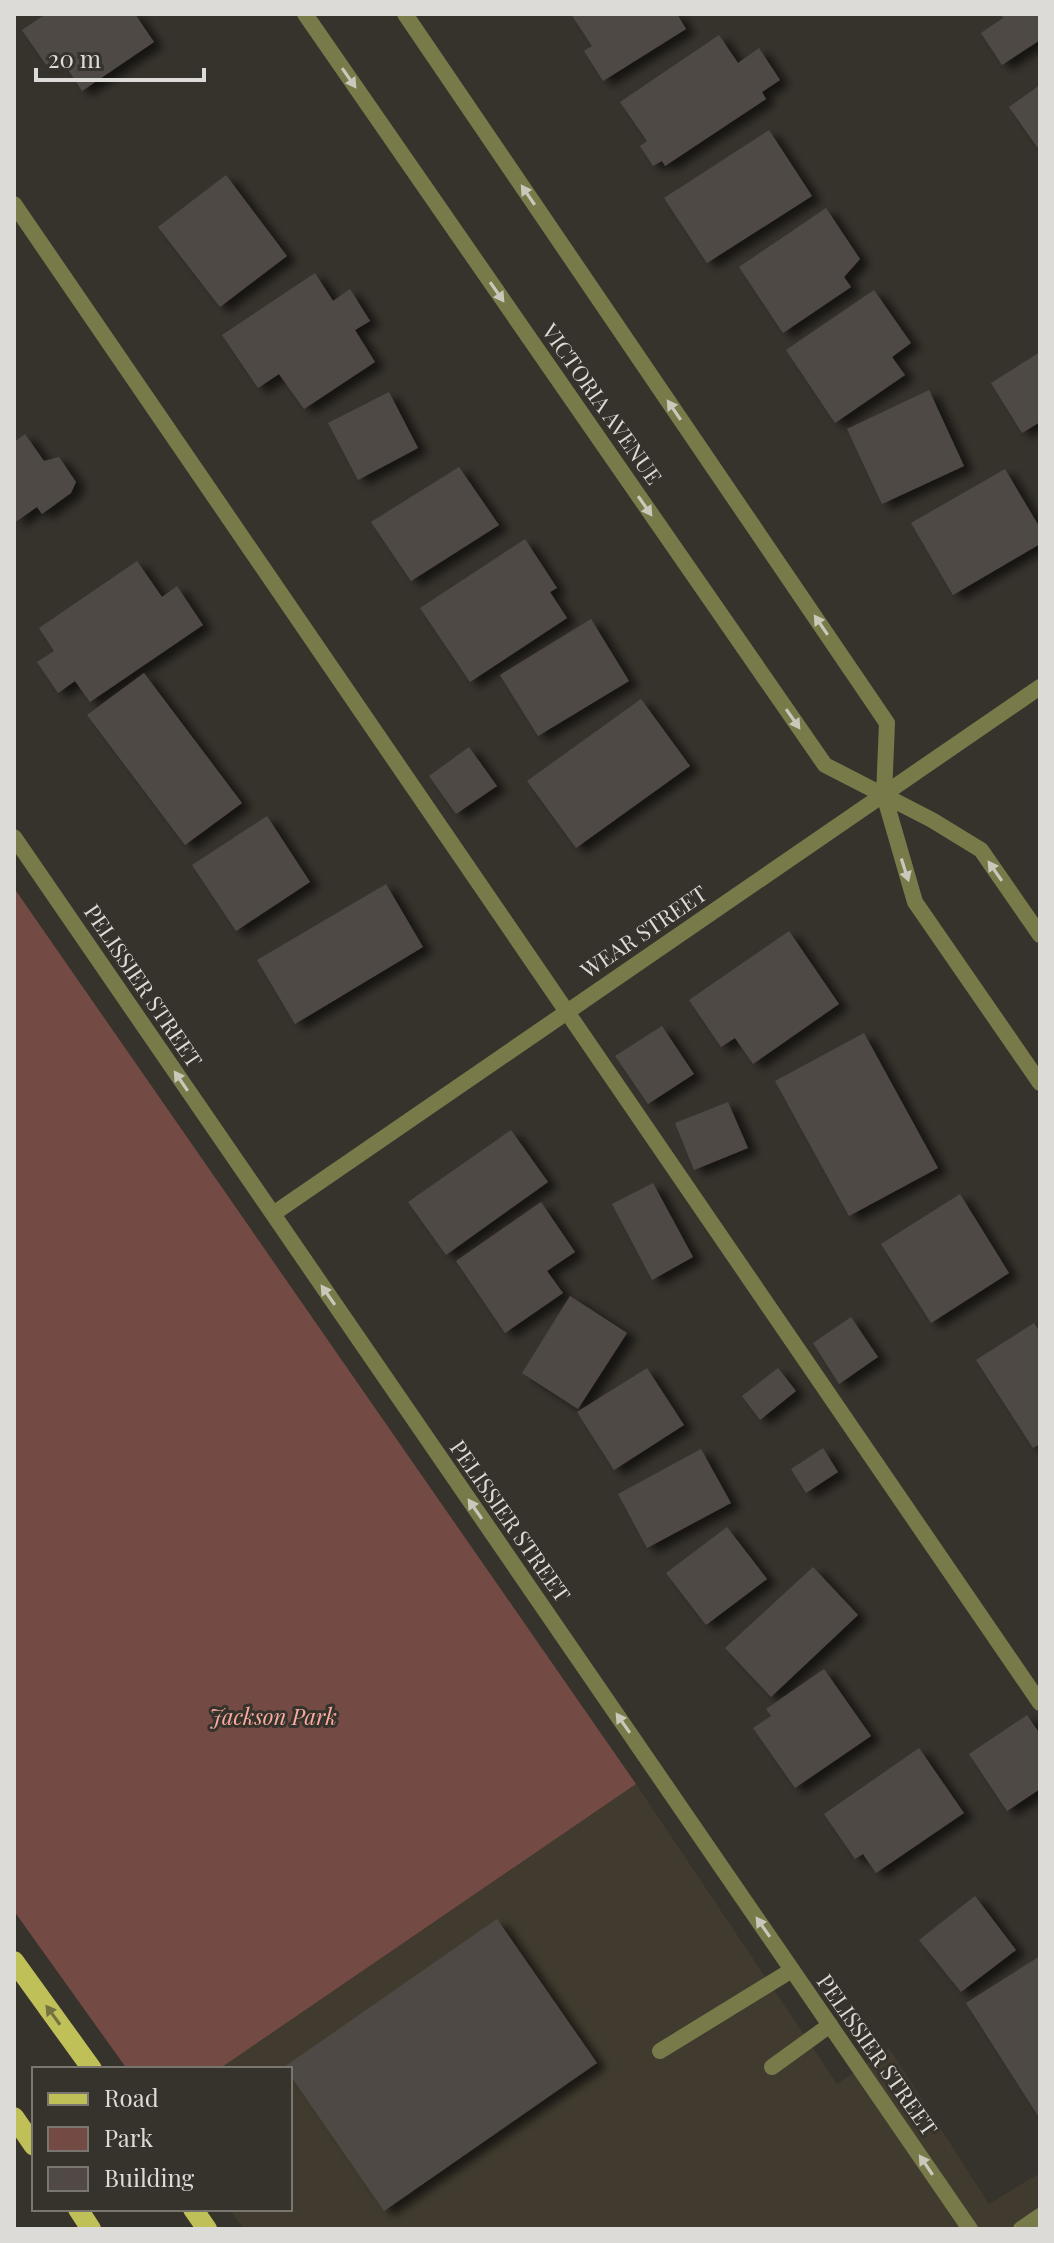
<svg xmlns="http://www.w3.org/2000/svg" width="1054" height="2243" font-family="'Playfair Display',serif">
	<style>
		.built { fill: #413b2f }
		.green { fill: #744b44 }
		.building { fill: #504945; filter: url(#shadow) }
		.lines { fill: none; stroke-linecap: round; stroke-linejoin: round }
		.lane { stroke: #797a4a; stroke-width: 16 }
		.street { stroke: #797a4a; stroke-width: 16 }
		.primary { stroke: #bfc158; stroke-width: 20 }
		.oneway { fill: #c9c8bb }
		.oneway2 { fill: #747240 }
		.labels { text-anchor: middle; stroke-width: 6; stroke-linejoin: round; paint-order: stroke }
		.street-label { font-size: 22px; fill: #dddbd7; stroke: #36322c }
		.park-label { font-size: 22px; font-style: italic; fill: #fcac9f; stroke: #36322c }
	</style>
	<defs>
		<filter id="shadow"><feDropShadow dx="9" dy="5" stdDeviation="4" flood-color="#0009"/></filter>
	</defs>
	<rect width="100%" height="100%" fill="#36322c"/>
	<path class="built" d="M636 1784 837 2084 889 2048 989 2204 1040 2173V2229H244L229 2209H290V2069H219Z"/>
	<path class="green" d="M14 888 636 1784 219 2069H127L14 1911Z"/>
	<path class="building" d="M46 14H135L154 42 82 91 59 56 46 65 22 30Z
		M571 14H677L686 29 603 81 584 51 592 46Z
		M1001 14H1040V40L1002 65 981 33 1003 18Z
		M719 35 738 63 759 48 780 80 762 92 766 99 665 166 662 161 653 166 640 146 647 141 620 102Z
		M1040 85V151L1009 107Z
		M769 130 812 196 707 263 664 198Z
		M226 175 287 256 220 307 158 227Z
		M826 208 860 259 844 277 851 287 783 333 739 267Z
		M315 273 333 301 350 289 370 321 355 330 375 362 304 409 279 374 258 388 222 335Z
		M874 290 911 343 892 357 905 375 835 423 786 350Z
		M1040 352V422L1022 433 991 383Z
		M929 390 964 466 882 504 847 429Z
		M389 392 418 448 358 480 328 423Z
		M25 434 44 461 59 457 76 482 71 493 42 514 37 507 14 523V442Z
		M459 467 499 525 411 581 371 522Z
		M1005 469 1040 528V544L953 595 911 523Z
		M525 539 557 588 550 592 567 618 470 682 420 608Z
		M137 561 162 597 177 586 203 625 90 702 75 681 58 693 37 662 54 651 39 628Z
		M591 619 629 681 538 736 500 675Z
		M144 673 242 803 185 845 87 715Z
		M641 699 690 766 576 848 527 781Z
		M469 747 497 786 456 814 429 776Z
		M267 816 310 882 236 931 192 865Z
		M386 884 423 947 295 1024 257 960Z
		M789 931 839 1004 753 1064 735 1038 721 1047 689 1000Z
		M662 1026 694 1074 648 1104 615 1056Z
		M864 1033 938 1168 849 1216 775 1081Z
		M728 1102 748 1148 694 1170 675 1123Z
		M511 1130 548 1182 446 1255 408 1202Z
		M653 1183 693 1257 652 1280 612 1204Z
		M960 1194 1009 1273 931 1323 881 1244Z
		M541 1202 575 1252 547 1271 563 1293 505 1333 456 1261Z
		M570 1296 627 1333 578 1409 522 1373Z
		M851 1317 878 1357 839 1384 813 1343Z
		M1034 1323 1040 1332V1444L1033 1448 976 1360Z
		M647 1368 684 1425 614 1470 577 1412Z
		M778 1368 796 1391 760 1420 742 1396Z
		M823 1448 838 1472 806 1493 791 1469Z
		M701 1449 731 1503 647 1548 618 1494Z
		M727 1527 767 1579 706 1625 666 1573Z
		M813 1567 858 1615 771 1697 725 1648Z
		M824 1669 871 1736 795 1788 753 1728 771 1716 766 1709Z
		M1027 1715 1040 1734V1789L1007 1811 969 1754Z
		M919 1748 964 1813 876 1873 863 1854 855 1859 824 1814Z
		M975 1896 1016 1950 961 1992 919 1940Z
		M497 1919 597 2063 384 2211 290 2075V2069L284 2067Z
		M1040 1956V2119L966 2003Z"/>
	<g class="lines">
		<path class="lane" d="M14 204 1040 1703
			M660 2051 792 1970
			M772 2067 830 2025
			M1021 2229 1040 2216"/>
		<path class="street" d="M305 14 825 765 932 820 981 850 1040 935
			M405 14 887 723 884 795 915 902 1040 1083
			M14 837 970 2229
			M273 1214 1040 687"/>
		<path class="primary" d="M14 1961 92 2069
			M14 2117 34 2146
			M78 2209 91 2229
			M193 2209 207 2229"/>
	</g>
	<defs><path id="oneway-solid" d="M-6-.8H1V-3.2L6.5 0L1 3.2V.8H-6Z" transform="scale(2)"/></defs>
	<g class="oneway">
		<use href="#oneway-solid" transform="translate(349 78) rotate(55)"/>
		<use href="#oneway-solid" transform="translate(528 195) rotate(-124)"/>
		<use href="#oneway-solid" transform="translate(497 292) rotate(55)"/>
		<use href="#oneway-solid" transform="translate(674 410) rotate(-124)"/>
		<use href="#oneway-solid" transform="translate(645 506) rotate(55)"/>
		<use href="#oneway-solid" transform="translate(821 625) rotate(-124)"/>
		<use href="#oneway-solid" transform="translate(793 719) rotate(55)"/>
		<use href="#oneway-solid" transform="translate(905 870) rotate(72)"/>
		<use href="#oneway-solid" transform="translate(995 871) rotate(-125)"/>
		<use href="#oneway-solid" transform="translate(181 1081) rotate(-124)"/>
		<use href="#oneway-solid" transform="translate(328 1295) rotate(-125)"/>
		<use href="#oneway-solid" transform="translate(475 1509) rotate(-125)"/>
		<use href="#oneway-solid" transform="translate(623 1723) rotate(-125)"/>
		<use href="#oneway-solid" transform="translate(763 1927) rotate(-125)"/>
		<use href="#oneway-solid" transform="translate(926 2165) rotate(-124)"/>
	</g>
	<use class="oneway2" href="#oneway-solid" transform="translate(53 2015) rotate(-126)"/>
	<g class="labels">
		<g class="street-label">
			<text transform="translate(602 404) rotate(55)" y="8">VICTORIA AVENUE</text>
			<text transform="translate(644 932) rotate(-34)" y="8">WEAR STREET</text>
			<text transform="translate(143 986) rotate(56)" y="8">PELISSIER STREET</text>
			<text transform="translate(510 1521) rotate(55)" y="8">PELISSIER STREET</text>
			<text transform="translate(877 2055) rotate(55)" y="8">PELISSIER STREET</text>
		</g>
		<g class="park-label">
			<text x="273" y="1725">Jackson Park</text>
		</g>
	</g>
	<rect width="1054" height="2243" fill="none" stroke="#dddbd7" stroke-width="32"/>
	<rect x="32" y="2067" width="260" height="144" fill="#36322c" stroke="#797670" stroke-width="2"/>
	<rect x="48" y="2093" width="40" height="12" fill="#bfc158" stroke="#797670" stroke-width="2"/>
	<text x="104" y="2107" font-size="24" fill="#dddbd7">Road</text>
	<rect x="48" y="2127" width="40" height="24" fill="#744b44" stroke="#797670" stroke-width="2"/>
	<text x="104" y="2147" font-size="24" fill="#dddbd7">Park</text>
	<rect x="48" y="2167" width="40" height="24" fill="#504945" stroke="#797670" stroke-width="2"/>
	<text x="104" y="2187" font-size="24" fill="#dddbd7">Building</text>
	<path d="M36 68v12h168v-12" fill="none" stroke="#dddbd7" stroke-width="4"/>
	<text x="48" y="68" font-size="24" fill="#dddbd7" stroke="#36322c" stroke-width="6" paint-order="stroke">20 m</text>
</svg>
